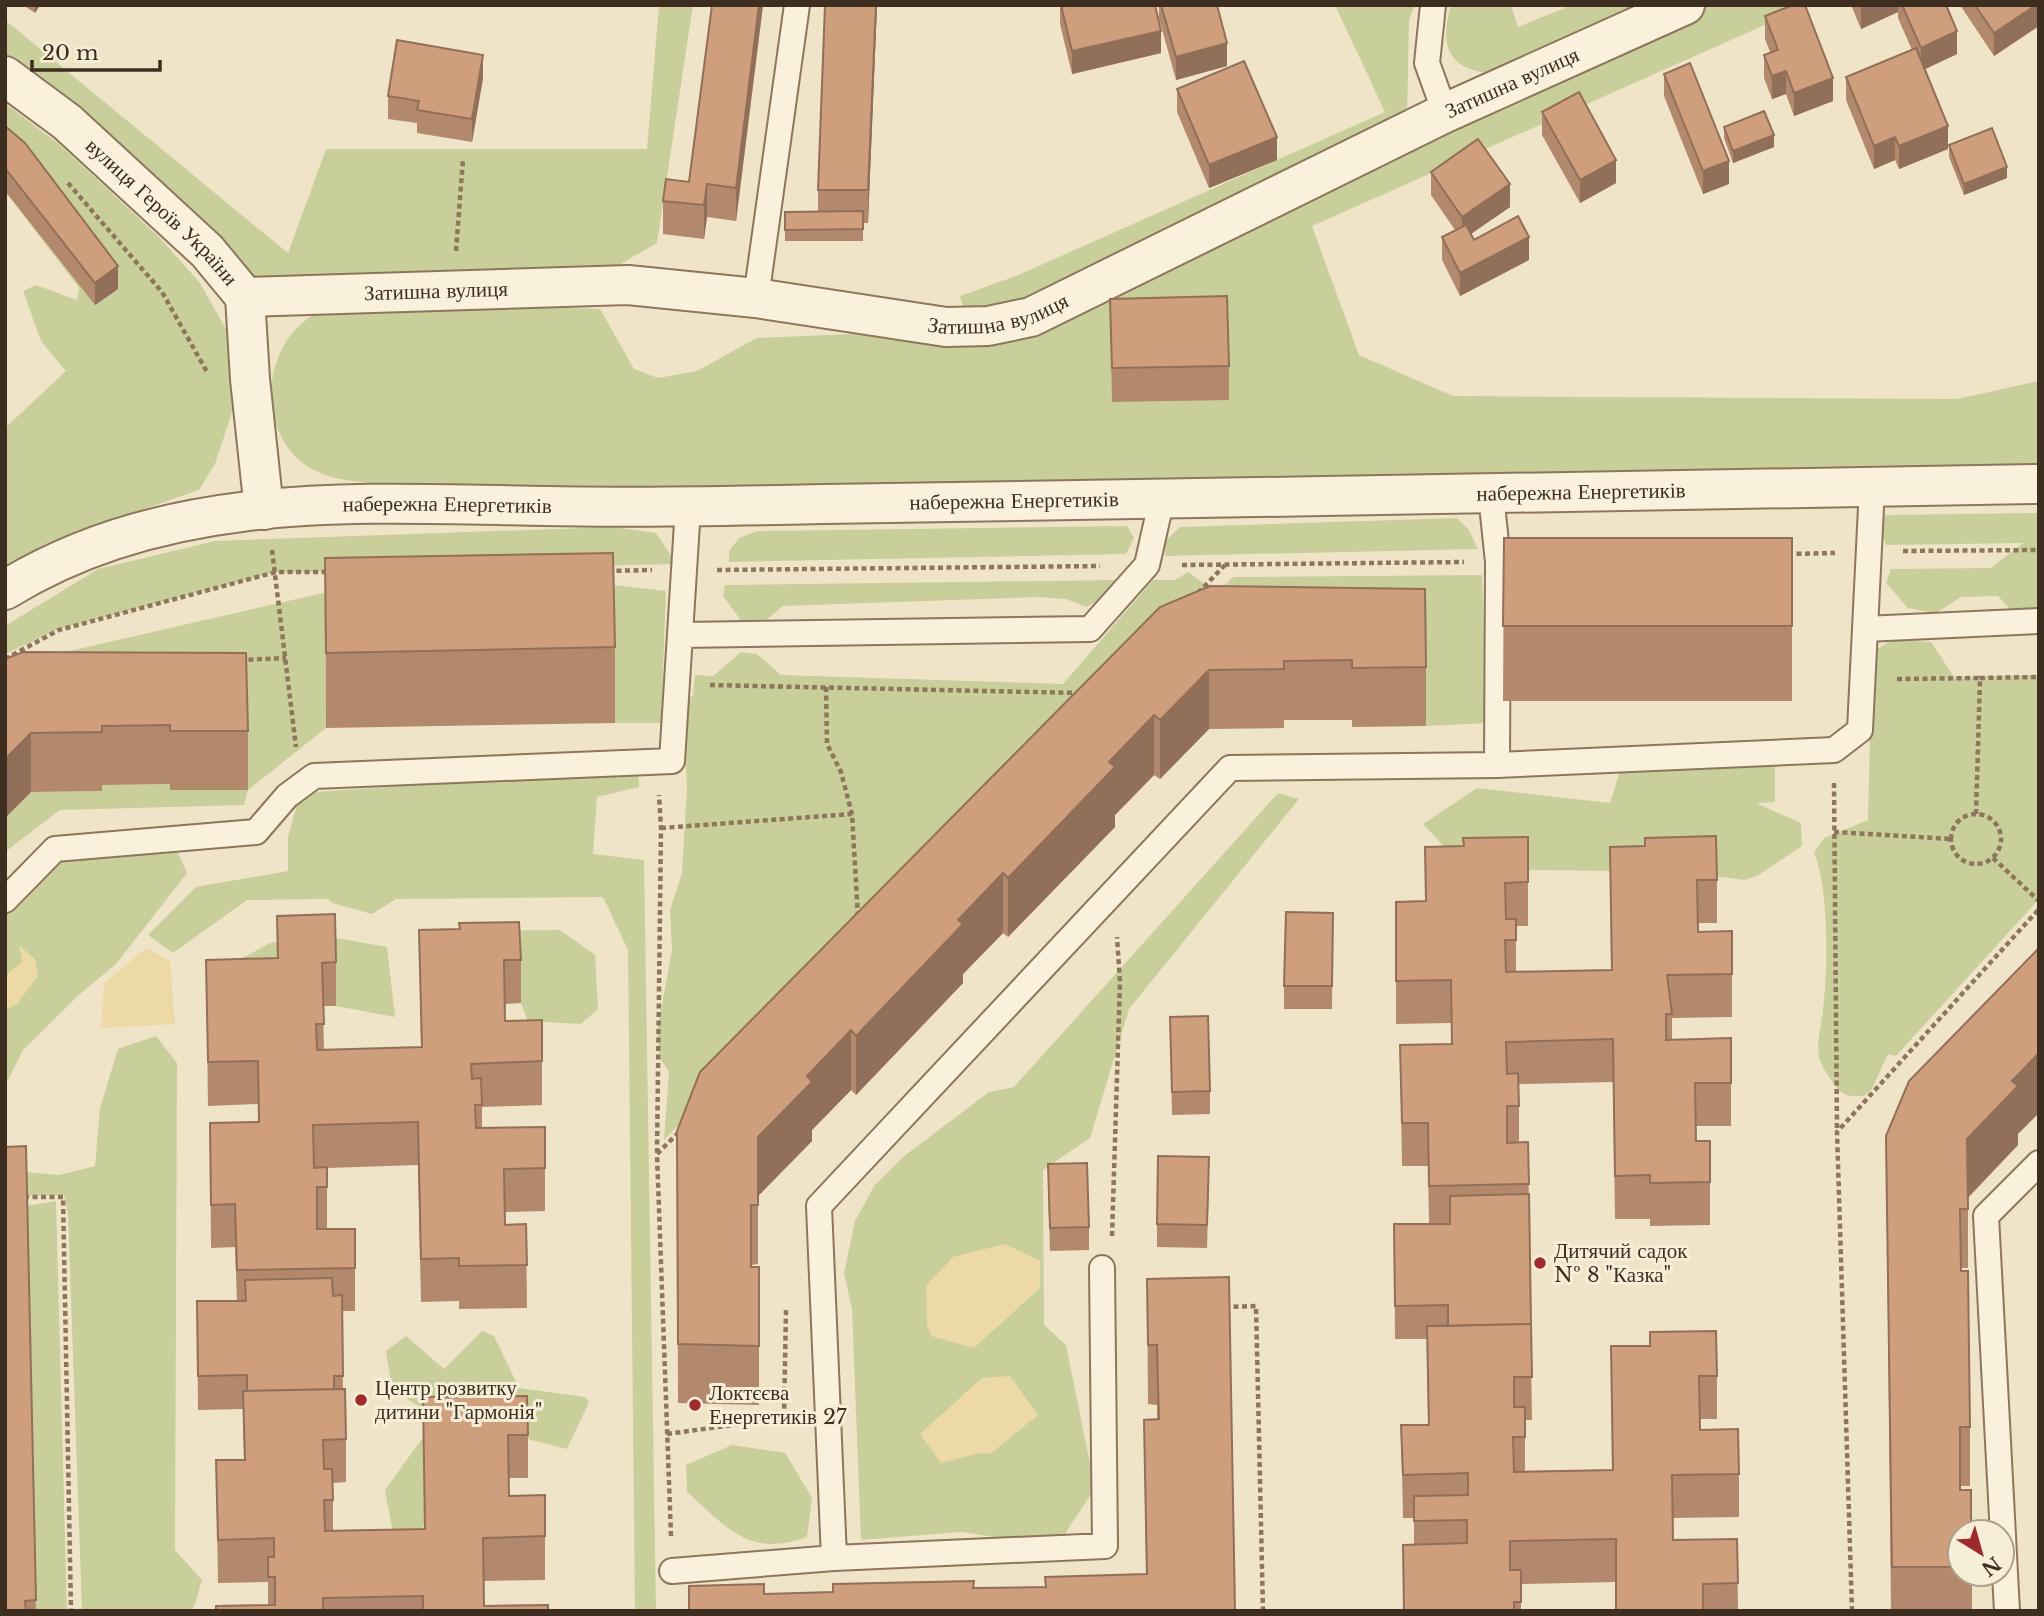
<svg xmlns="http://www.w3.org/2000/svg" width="2044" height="1616" font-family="'Libre Baskerville',serif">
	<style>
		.green { fill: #c9cf9b }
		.sand { fill: #ecd9a5 }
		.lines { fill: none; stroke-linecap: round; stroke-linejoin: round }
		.service-casing { stroke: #8d765c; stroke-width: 28 }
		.minor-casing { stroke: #8d765c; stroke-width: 42 }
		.tertiary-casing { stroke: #8d765c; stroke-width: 42 }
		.path { stroke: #8d765c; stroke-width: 4.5; stroke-dasharray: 5 3.5; stroke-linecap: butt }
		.service { stroke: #faf1dc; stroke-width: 24 }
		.minor { stroke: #faf1dc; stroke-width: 38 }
		.tertiary { stroke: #faf1dc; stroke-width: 38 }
		.wall { fill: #b2896c }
		.shaded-wall { fill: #916f58 }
		.building { fill: #cf9f7d; stroke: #916f58; stroke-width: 2 }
		.poi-dot { fill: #9e2a2b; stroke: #f7eed8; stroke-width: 2.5 }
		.labels { text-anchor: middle; stroke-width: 6; stroke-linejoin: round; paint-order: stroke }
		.street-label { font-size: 21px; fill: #3d2e20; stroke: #f7eed8 }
		.poi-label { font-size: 21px; fill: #3d2e20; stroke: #f7eed8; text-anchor: start }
	</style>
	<rect width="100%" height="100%" fill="#f0e4c8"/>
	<path class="green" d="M659 5H693L657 243 598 277 269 281 253 276 5 60V20L288 253 326 149H647Z
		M1335 5H1415L1409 20 1407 119 1011 308 964 311 960 296 1016 276 1385 112Z
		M1451 5H1511L1518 27 1572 5H1644L1486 73C1446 67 1440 43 1451 5Z
		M1705 5H1810L1312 226 1359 355 1453 396 1957 399 2039 381V464L745 488 370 483C344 480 320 478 299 460 253 417 266 333 325 309L506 306 600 309 634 369 658 378 697 371 757 338 852 334 956 347 1007 341 1609 39Z
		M5 103 60 145 160 238 200 283 227 331 238 371 231 416 215 464 199 490 50 542 5 568V428L66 371 41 341 23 291 36 285 77 300 79 288 5 191Z
		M2039 513V542L2036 543 2039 546V615L2011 610 1998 596 1961 597 1936 613 1908 608 1886 583 1891 569 1991 568 2023 543 1886 545 1878 524 1886 515Z
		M1457 518 1469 530 1478 549 1165 556 1164 542 1180 527Z
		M1127 526 1134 538 1126 554 729 562V551L739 538 757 531Z
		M612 527 656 533 677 564 273 573 59 629 5 654V626L98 569 215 541Z
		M1188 572 1217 593 1233 577 1482 575 1487 723 1426 726 1425 649 1289 647 778 1021 664 1140 669 1072 660 1058 657 1031 672 950 670 910 682 873 687 788 682 700 693 696 695 675 713 676 741 652 757 654 781 675 1063 684 1153 580H1175Z
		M1122 580 1114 593 1086 607 1066 599 1037 597 783 606 765 621 745 626 723 596 725 585Z
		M595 583 666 591 661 723H615L613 629 325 634 326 728 248 790 244 805 60 810 5 852V818L31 792 101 791 102 785 170 784 247 790 5 684 70 651 323 593Z
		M1892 640 1931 642 1954 677 2039 675V899L1896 1056 1888 1054 1872 1089 1864 1096C1858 1096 1848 1097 1843 1093 1834 1087 1822 1067 1819 1057 1816 1040 1822 1025 1823 1009 1828 971 1829 886 1814 853L1824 838 1868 820 1872 652Z
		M1623 762H1775V802L1756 803 1801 823 1802 846 1757 876 1744 880 1683 872 1465 869 1423 824 1477 788 1610 803Z
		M638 770 639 787 597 797 593 854 644 860 656 1611H635L628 950 603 897 396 899 372 914 332 903 329 899 247 900 173 953 148 935 196 887 288 871V837L300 793Z
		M1278 793 1299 799 1129 1009 1090 1138 1043 1170 1044 1325 1066 1345 1095 1488 1057 1546 961 1532 861 1540 852 1309 844 1273 855 1221 874 1186 903 1157 989 1092 1014 1087Z
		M173 842 187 873 116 964 80 994 23 1050 5 1086V906L63 851Z
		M560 930 595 955 598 1009 581 1024 528 1021 521 1003 443 931Z
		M312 934 387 947 395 1017 336 1006 335 958 206 978 270 943Z
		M156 1036 177 1063 175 1550 202 1580 194 1607 187 1611H82L68 1214 64 1195 5 1196V1170L59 1175 95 1166 100 1108 118 1049Z
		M56 1201 67 1611H35L26 1206Z
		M482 1331 494 1336 519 1388 585 1397 589 1402 567 1449 527 1439 447 1467 402 1581 385 1490 437 1418 392 1389 386 1351 406 1336 444 1369Z
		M732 1445 785 1453 812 1498 807 1537C748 1558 728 1528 687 1492L686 1465Z"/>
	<path class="sand" d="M19 945 35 959 38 976 17 1004 5 1010V976L22 962Z
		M146 948 170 961 175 1024 101 1028 104 983Z
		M1005 1244 1040 1261V1288L974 1348 931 1336 927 1325 926 1286 953 1257Z
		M1010 1376 1038 1415 990 1454 980 1453 941 1463 920 1434 982 1378Z"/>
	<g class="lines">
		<defs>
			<path id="service" d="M1433 5 1427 63 1445 113
				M756 298 797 5
				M1865 629 2039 621
				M681 635 1090 629 1147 565 1162 498
				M1497 765 1834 750 1860 730 1872 487
				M5 900 55 849 256 832 287 796 314 776 672 761 688 507
				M834 1558 1105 1546 1102 1268
				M672 1571 834 1558 819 1206 1230 768 1497 765 1498 562 1491 495
				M2007 1611 1986 1216 2039 1163"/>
			<g id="minor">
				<path id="s1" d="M5 76 67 122 207 251 245 297 250 379 264 510"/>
				<path id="s2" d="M245 297 628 285 756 298 946 327 988 326 1031 317 1445 113 1685 5"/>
			</g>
			<g id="tertiary">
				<path id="s3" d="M5 590C168 489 362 503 546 506 639 508 731 506 824 504 1229 497 1634 492 2039 484"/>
			</g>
		</defs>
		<use href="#service" class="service-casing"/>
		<use href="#minor" class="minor-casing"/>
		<use href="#tertiary" class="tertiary-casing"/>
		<path class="path" d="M68 183 162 292 207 372
			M456 251 463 159
			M272 550 296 747
			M1903 551 2039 550
			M1788 554 1835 553
			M1182 565 1464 562
			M717 570 1100 566
			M608 571 652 570
			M1198 593 1226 564
			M5 659 59 630 276 572H330
			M240 660 286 658
			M1897 679 1980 678
			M710 685 1079 693
			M826 687 827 744 841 772 852 814
			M1834 783 1837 1131
			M1951 839a25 25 0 1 1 50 0a25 25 0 1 1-50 0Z
			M1976 814 1980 678 2039 677
			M661 828 852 814 858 917
			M1834 832 1951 839
			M1993 858 2039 901
			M657 1153 661 828 659 795
			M24 1197H63L71 1611
			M1112 1236 1120 982 1117 937
			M1225 1307 1256 1306 1263 1611
			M667 1434 784 1418 786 1309
			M671 1536 657 1154 680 1131
			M1852 1611 1837 1132 2039 909"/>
		<use href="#service" class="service"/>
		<use href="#minor" class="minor"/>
		<use href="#tertiary" class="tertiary"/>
	</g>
	<path class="wall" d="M23 5H40L35 13Z
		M763 5 736 221 707 217 704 239 663 234V201L689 182Z
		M877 5 868 223H863V241H785V212H818V190Z
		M1060 5H1155L1161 53 1072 74 1060 24Z
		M1159 5H1217L1227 66 1176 80 1159 18Z
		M1851 5H1946L1957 54 1925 69 1948 149 1899 169 1895 160 1874 169 1846 100V77L1912 50 1898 18V12L1861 29Z
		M1960 5H2039V26L1994 56Z
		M1765 16 1833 101 1794 116 1786 94 1772 99 1764 78V55L1770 52 1765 39Z
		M1664 74 1729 184 1703 194 1664 96Z
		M483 78 472 142 417 133V123L388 119V96Z
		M1177 89 1277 160 1209 188 1177 112Z
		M1542 112 1616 183 1580 203 1542 135Z
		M5 126 118 289 95 305 5 191Z
		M1724 127 1774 147 1733 163 1724 138Z
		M1949 145 2007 178 1964 195 1949 157Z
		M1431 172 1510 207 1471 234 1474 240 1529 260 1460 296 1442 260V237L1455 230 1431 195Z
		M1110 299 1229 366V400L1112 402Z
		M1504 538H1792V701H1503Z
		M325 558 615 647V723L326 728Z
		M1160 607 1426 667V726L1352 727V720H1284V728L1209 729 1160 779 1154 775 1115 815V827L1008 937 1003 933 963 974V983L856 1095 851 1090 812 1130V1141L758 1196V1264L751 1265V1267H759V1405L678 1403 677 1131Z
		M5 659 248 731V790H170V784L102 785V791L31 792 5 818Z
		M1425 847 1528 882V926H1516V972L1611 970 1610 847 1717 880V923H1698V932L1732 931V1017L1672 1018V1040L1731 1083V1126H1696V1141H1710V1225L1650 1226V1219H1615L1613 1082 1519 1084V1143L1528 1142 1532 1420H1525V1471L1612 1470 1611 1346 1717 1376V1419H1700V1430L1739 1474V1517L1672 1518 1673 1540 1737 1539 1738 1611H1616V1582L1521 1584V1611H1403V1545L1414 1544V1518H1403L1401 1425H1428L1427 1339H1395L1394 1224H1429L1428 1166H1402L1400 1045H1451V1023L1396 1024V902L1425 901Z
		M1333 913 1332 1009H1284V986Z
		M277 916 336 962V1006H323L324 1050 421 1047 419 930 521 960V1003L505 1004V1021L542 1020V1105L482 1107V1128L545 1127V1211L505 1212V1225L526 1224 527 1308 459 1309V1301L421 1302 418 1165 327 1168V1229L355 1268V1311H342L343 1389 346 1439V1482L333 1483V1530L425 1529 423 1397 528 1435V1478H509V1496L545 1495V1580L484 1581V1606L548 1611H216L268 1605V1582L218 1583 216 1460H244L243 1409 198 1410 197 1301H237L235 1247 211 1248 210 1123 259 1122 258 1104 208 1106 206 960 277 958Z
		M1170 1017 1210 1091V1114L1172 1115Z
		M2018 1134V1145L1968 1198V1268H1961L1970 1427V1486H1960V1574H1972V1611H1891L1886 1136Z
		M26 1146 36 1611H5Z
		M1209 1180 1207 1248 1157 1247V1224Z
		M1048 1187 1089 1227V1250L1050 1251Z
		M1147 1279 1235 1611H689V1586L764 1594 1045 1587 1146 1574 1144 1420 1157 1419V1405L1148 1404Z"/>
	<path class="shaded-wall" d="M35 5H40L35 13Z
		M759 5H763L736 221V188Z
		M876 5H877L868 223V190Z
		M1898 5V12L1861 29V6Z
		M2036 5H2039V26L1994 56V33Z
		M1161 31V53L1072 74V51Z
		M1957 31V54L1921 71V48Z
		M1227 43V66L1176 80V57Z
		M483 55V78L472 142V119Z
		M1786 71V94L1772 99V76Z
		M1833 78V101L1794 116V93Z
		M1948 126V149L1899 169V146Z
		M1774 135V147L1733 163V151Z
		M1277 137V160L1209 188V165Z
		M1895 137V160L1874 169V146Z
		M1616 160V183L1580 203V180Z
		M1729 161V184L1703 194V171Z
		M2007 167V178L1964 195V184Z
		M707 184V217L704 239V205Z
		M1510 184V207L1462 240V217Z
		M1529 237V260L1460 296V273Z
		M118 266V289L95 305V283Z
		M1209 670V729L1160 779V720Z
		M1154 715V775L1115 815V827L1008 937V878L1109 762Z
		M31 733V792L5 818V759Z
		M1003 873V933L963 974V983L856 1095V1036L958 920Z
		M851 1030V1090L812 1130V1141L758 1196V1264V1137L807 1076Z
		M2039 1053V1113L2018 1134V1145L1967 1198V1139L2012 1081Z"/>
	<path class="building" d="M712 5H759L736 188 707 184 704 205 663 201 666 179 689 182Z
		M825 5H876L868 190H818Z
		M1061 5H1155L1161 31 1072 51Z
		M1161 5H1217L1227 43 1176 57Z
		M1793 5H1805L1833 78 1794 93 1786 71 1772 76 1764 55 1778 50 1765 16Z
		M1902 5H1946L1957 31 1921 48Z
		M1975 5H2036L1994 33Z
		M397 40 483 55 472 119 417 110 419 101 388 96Z
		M1916 48 1948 126 1899 146 1895 137 1874 146 1846 77Z
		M1244 61 1277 137 1209 165 1177 89Z
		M1690 63 1729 161 1703 171 1664 74Z
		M1579 92 1616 160 1580 180 1542 112Z
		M1764 111 1774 135 1733 151 1724 127Z
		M5 126 25 143 118 266 95 283 5 168Z
		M1992 128 2007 167 1964 184 1949 145Z
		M1478 139 1510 184 1462 217 1431 172Z
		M863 211V229L785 230V212Z
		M1518 216 1529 237 1460 273 1442 237 1466 225 1474 240Z
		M1227 296 1229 366 1112 368 1110 299Z
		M1504 538H1792V626H1503Z
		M613 553 615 647 326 653 325 558Z
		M1210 586 1425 589 1426 667 1352 668V660L1284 661V669L1209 670 1160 720 1154 715 1109 762 1115 767 1008 878 1003 873 958 920 963 924 856 1036 851 1030 807 1076 812 1082 758 1137V1205H751V1267H759V1346L678 1344 677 1131 700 1072 1160 607Z
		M23 652 246 653 248 731H170V725L102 726V732L31 733 5 759V659Z
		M1716 836 1717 880H1697L1698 932 1732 931V974L1667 975 1672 1014H1666V1040L1731 1038V1083H1695L1696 1141H1710V1182L1650 1183V1175L1615 1176 1613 1039 1506 1042 1507 1074 1518 1073 1519 1106H1507V1143L1528 1142 1529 1184 1429 1186 1428 1123H1402L1400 1045 1452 1044 1451 980 1396 981V902L1426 901 1425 847 1464 846 1463 838 1528 837V882L1505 883 1506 919H1516V940H1505L1506 972 1612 970 1610 847 1645 846V838Z
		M1286 912 1333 913 1332 986H1284Z
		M335 914 336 962 322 963 324 1024H316L317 1050 422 1047 419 930 460 929 459 923 519 922 521 960H504L505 1021 542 1020V1061L471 1064 472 1079 481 1078 482 1105H475L476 1128 545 1127V1168L504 1169 505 1225 526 1224 527 1265 459 1266V1258L421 1259 418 1122 313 1125 314 1168 327 1167V1187H317V1229H355V1268L237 1270 235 1204 211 1205 210 1123 259 1122 258 1061 208 1062 206 960 278 958 277 916Z
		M2039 948V1053L2012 1081 2018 1086 1967 1139 1968 1209H1960L1961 1271H1968L1970 1427H1960V1490H1971V1532H1960V1567H1892L1886 1136 1909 1081Z
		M1208 1016 1210 1091 1172 1092 1170 1017Z
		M26 1146 36 1600 25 1601 26 1611H5V1147Z
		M1158 1156 1209 1157 1207 1225 1157 1224Z
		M1087 1163 1089 1227 1050 1228 1048 1164Z
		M1529 1194 1531 1324 1448 1326V1305L1395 1306 1394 1224H1450V1196Z
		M1229 1277 1235 1611H689V1586L764 1584V1594L833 1592V1584L974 1581 973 1588 1046 1587 1045 1577 1147 1574 1144 1420 1159 1419 1157 1345H1148L1147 1279Z
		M332 1278 333 1296 342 1295 343 1376H334V1389L247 1391V1375L198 1376 197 1301H246L245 1280Z
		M1531 1324 1532 1377H1514V1407H1525V1437H1513L1514 1472 1613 1470 1611 1346H1650V1332L1716 1331 1717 1376H1699L1700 1430 1738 1429 1739 1474 1672 1475 1673 1540 1737 1539 1738 1583 1703 1584V1611H1616V1539L1510 1541V1570H1521V1602H1514V1611H1404L1403 1545 1467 1543V1520L1414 1521V1496L1468 1495V1473L1403 1475 1401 1425H1429L1427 1326Z
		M345 1389 346 1439 323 1440 324 1469H332L333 1500H324L325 1531 425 1529 423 1397 527 1396 528 1435H508L509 1496 545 1495V1536L483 1538 484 1606 548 1605V1611H423V1596L323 1598V1611H216V1606L275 1605V1577H268V1557H274V1538L218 1540 216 1460H245L243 1391Z"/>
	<g class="poi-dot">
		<circle cx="1540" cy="1263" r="7"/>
		<circle cx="361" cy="1400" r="7"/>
		<circle cx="695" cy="1405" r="7"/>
	</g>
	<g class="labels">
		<g class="street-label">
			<text dy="7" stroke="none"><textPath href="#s2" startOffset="1325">Затишна вулиця</textPath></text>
			<text dy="7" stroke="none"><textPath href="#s1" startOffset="208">вулиця Героїв України</textPath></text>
			<text dy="7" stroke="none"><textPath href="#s2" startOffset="191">Затишна вулиця</textPath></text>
			<text dy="7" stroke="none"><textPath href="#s2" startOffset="758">Затишна вулиця</textPath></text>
			<text dy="7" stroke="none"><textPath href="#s3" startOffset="1591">набережна Енергетиків</textPath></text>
			<text dy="7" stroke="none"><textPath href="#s3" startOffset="1024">набережна Енергетиків</textPath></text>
			<text dy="7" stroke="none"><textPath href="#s3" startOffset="457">набережна Енергетиків</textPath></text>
		</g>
		<g class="poi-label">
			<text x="1554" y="1258">Дитячий садок<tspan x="1554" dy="24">№ 8 "Казка"</tspan></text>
			<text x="375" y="1395">Центр розвитку<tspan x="375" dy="24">дитини "Гармонія"</tspan></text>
			<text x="709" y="1400">Локтєєва<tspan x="709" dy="24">Енергетиків 27</tspan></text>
		</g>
	</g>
	<rect width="2044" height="1616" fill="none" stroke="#3d2e20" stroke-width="14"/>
	<g transform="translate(1981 1553) rotate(143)"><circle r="33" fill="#f7eed8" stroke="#ada18e" stroke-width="2"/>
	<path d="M0-5L12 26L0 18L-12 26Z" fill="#9e2a2b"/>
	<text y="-10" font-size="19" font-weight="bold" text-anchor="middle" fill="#3d2e20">N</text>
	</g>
	<path d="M32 60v10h128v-10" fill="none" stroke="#3d2e20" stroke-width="3.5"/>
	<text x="42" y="60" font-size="21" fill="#3d2e20" stroke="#f7eed8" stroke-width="5" paint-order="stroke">20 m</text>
</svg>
